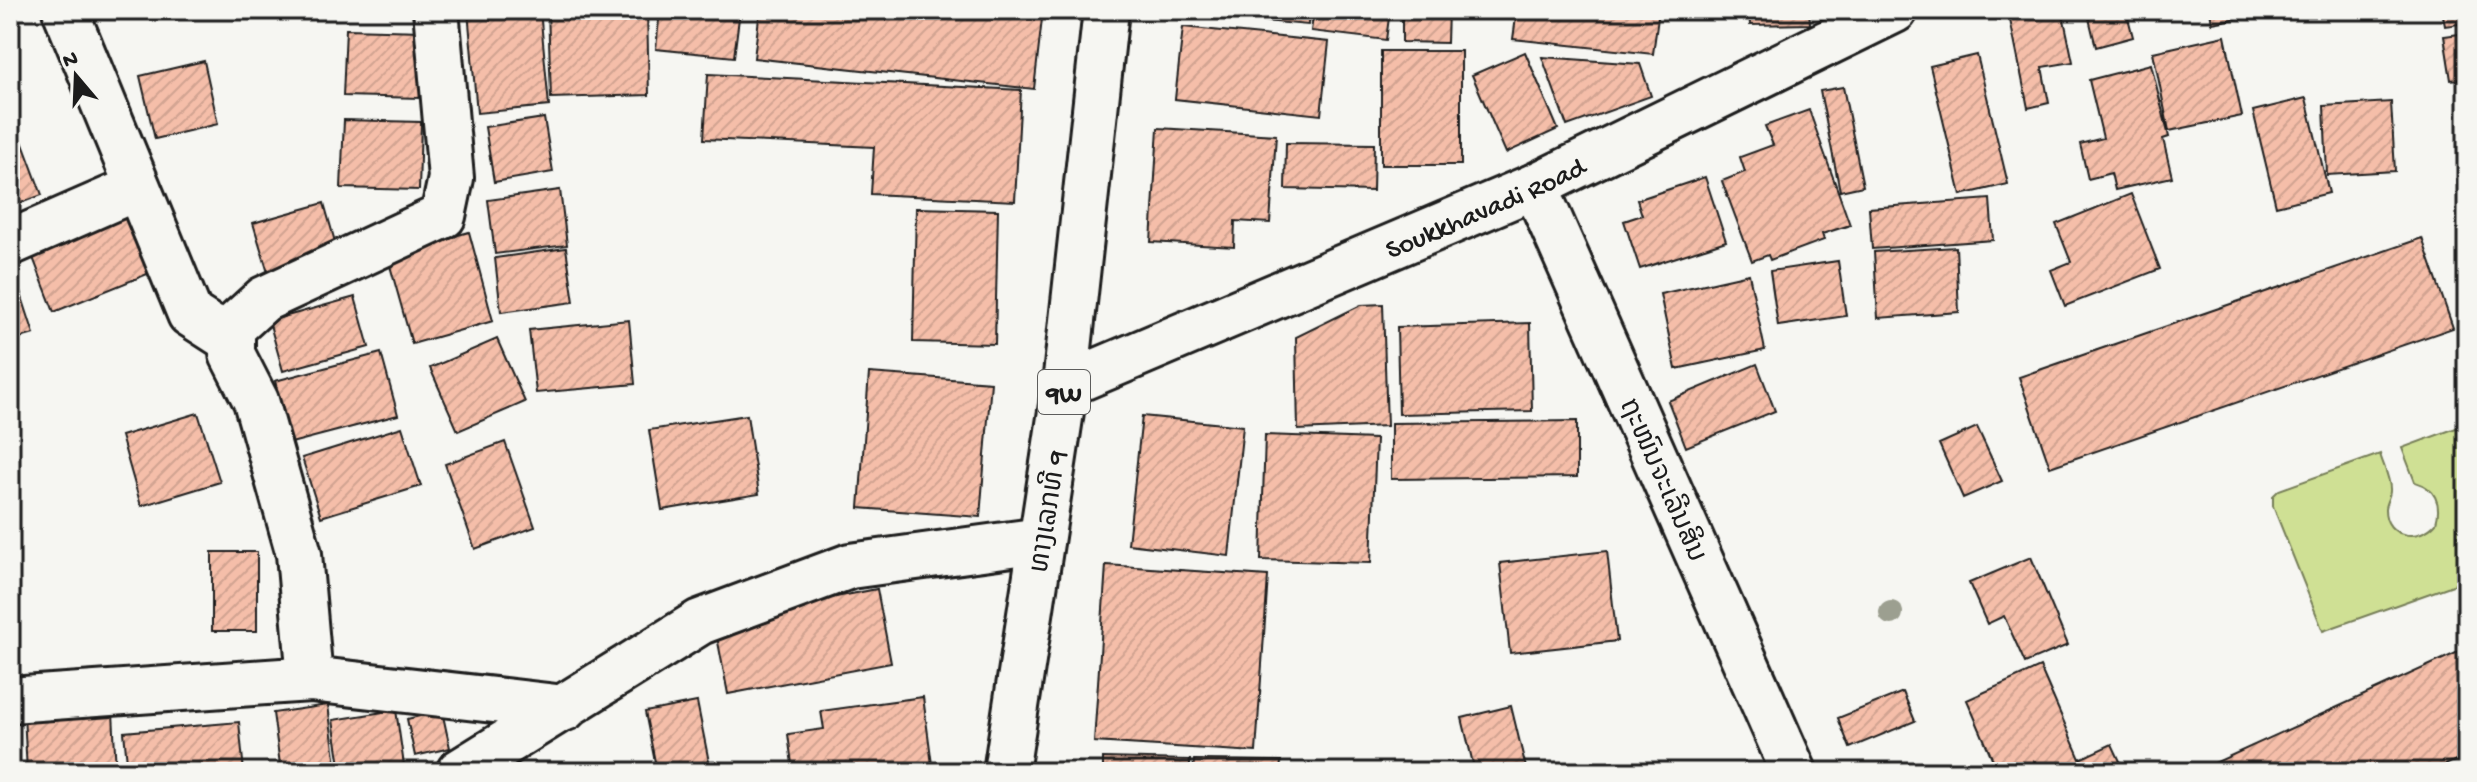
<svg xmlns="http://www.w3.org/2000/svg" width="2477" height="782" font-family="'Gochi Hand','Noto Sans Lao',sans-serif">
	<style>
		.grass { fill: #cfe094; stroke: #767e58; stroke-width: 2 }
		.building { fill: url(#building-hatch); stroke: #1c1c1c; stroke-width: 2 }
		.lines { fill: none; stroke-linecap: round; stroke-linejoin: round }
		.street-casing { stroke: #1c1c1c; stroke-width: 50 }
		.secondary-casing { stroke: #1c1c1c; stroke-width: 50 }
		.primary-casing { stroke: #1c1c1c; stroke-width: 50 }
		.street { stroke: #f6f6f2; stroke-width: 44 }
		.secondary { stroke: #f6f6f2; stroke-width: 44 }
		.primary { stroke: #f6f6f2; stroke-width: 44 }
		.tree { fill: #9c9f90 }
		.labels { text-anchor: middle; stroke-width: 7; stroke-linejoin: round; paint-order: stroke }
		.shield { fill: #f6f6f2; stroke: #5d5d5c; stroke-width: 2 }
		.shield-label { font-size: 26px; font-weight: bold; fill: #1c1c1c }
		.street-label { font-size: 28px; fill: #1c1c1c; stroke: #f6f6f2 }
	</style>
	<defs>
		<pattern id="building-hatch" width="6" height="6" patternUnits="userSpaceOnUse" patternTransform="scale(2)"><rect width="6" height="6" fill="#f5bea9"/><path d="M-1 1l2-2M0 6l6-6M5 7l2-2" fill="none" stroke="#d1a391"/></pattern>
	</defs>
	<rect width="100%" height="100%" fill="#f6f6f2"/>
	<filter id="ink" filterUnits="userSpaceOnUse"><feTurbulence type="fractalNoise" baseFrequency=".0125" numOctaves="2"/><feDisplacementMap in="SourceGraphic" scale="16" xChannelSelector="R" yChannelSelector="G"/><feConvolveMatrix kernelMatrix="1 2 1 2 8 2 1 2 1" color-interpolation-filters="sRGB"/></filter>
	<g filter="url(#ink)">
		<path class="grass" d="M2467 424V580L2323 631 2273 506V496L2279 490 2380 454C2383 465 2391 480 2390 491 2390 497 2385 503 2385 509 2385 539 2420 542 2436 523 2442 503 2435 488 2415 482L2402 448Z"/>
		<path class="building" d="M540 10 549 106 477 113 468 11Z
			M548 10H647L649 95 551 98Z
			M660 10H740L734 57 656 49Z
			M760 10H1043L1034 89 754 58Z
			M1196 10H1309L1308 25 1195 15Z
			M1314 10H1390L1386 40 1311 31Z
			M1402 10H1448L1447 43 1402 42Z
			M1517 10H1659L1653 54 1513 39Z
			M1749 10H1809L1810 24 1750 25Z
			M2008 10H2062L2073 62 2042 67 2049 103 2028 108Z
			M2087 10H2126L2133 37 2096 47Z
			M2210 10H2283L2212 23Z
			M2442 10H2467V23L2445 26Z
			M1183 27 1329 42 1321 115 1175 99Z
			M346 29 423 31 421 98 343 96Z
			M2467 33V78L2451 80 2444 36Z
			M2225 36 2242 116 2169 131 2153 52Z
			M1381 51H1461V165H1381Z
			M1525 52 1558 129 1506 153 1472 75Z
			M1977 55 2008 184 1961 195 1930 66Z
			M1542 57 1640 64 1651 96 1567 126Z
			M204 61 218 124 155 139 140 76Z
			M2151 64 2169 137 2163 139 2172 177 2115 190 2111 173 2088 179 2080 144 2103 138 2089 80Z
			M708 74 1021 90 1015 201 871 194 874 147 704 139Z
			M1843 87 1863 186 1840 191 1820 91Z
			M2306 98 2329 193 2276 206 2253 111Z
			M2391 102 2395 171 2327 175 2324 106Z
			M10 109 42 195 10 207Z
			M1809 110 1850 225 1822 234 1824 240 1770 260 1768 255 1752 261 1722 181 1745 172 1740 157 1773 145 1765 126Z
			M544 118 553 172 494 182 485 127Z
			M344 120 421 122 419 190 341 188Z
			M1158 128 1276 135 1270 223 1235 221 1234 247 1151 242Z
			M1286 143 1374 144 1373 191 1285 189Z
			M1705 177 1726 241 1640 269 1624 221 1642 215 1637 200Z
			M560 190 567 245 495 254 488 200Z
			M2131 194 2160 269 2065 306 2051 270 2071 262 2056 224Z
			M1990 199 1993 240 1872 249 1869 208Z
			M324 203 339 256 269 276 253 223Z
			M123 204 150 273 54 312 27 242Z
			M916 208 998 210 995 344 913 342Z
			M469 232 493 321 412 344 387 255Z
			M2422 238 2453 328 2050 467 2019 377Z
			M1956 247 1959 312 1878 318 1874 252Z
			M566 248 574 302 501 312 495 258Z
			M10 260 34 334 10 341Z
			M1838 261 1846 316 1778 326 1770 271Z
			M1749 274 1765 350 1676 369 1660 294Z
			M355 297 369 347 283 371 269 321Z
			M1383 304 1387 426 1298 430 1296 337 1361 305Z
			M629 320 635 384 536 393 529 330Z
			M1530 323 1532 411 1399 414 1397 327Z
			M497 339 525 402 458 431 430 368Z
			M381 353 398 415 291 443 275 381Z
			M1757 364 1775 411 1686 447 1668 401Z
			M869 373 991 382 980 517 859 508Z
			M198 413 220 482 141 506 121 436Z
			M747 415 759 494 662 510 649 430Z
			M1142 416 1243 426 1229 556 1128 544Z
			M1577 421V477L1391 479V423Z
			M402 427 421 486 321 517 302 458Z
			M1977 427 2002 481 1963 498 1939 444Z
			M1265 435 1376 439 1371 563 1261 560Z
			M505 442 535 527 475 549 445 464Z
			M1607 551 1617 641 1510 653 1500 563Z
			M212 552H257V631H212Z
			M2031 557 2068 645 2025 663 2004 616 1987 624 1969 583Z
			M1106 565 1268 576 1256 752 1094 742Z
			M877 589 891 663 728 694 714 621Z
			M2467 648V755L2430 772H2195Z
			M2040 667 2080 759 2112 744 2125 772H1998L1967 700Z
			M1903 692 1915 721 1850 748 1838 718Z
			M923 697 933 772H793L788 734 824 729 821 711Z
			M697 702 711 772H657L645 712Z
			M328 705 337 772H281L273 713Z
			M1511 706 1527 772H1475L1462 718Z
			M396 710 405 772H341L333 720Z
			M442 711 450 748 415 756 407 719Z
			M113 712 116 772H27L24 714Z
			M239 722 244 772H128L124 732Z
			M1103 758 1190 760V772H1103Z
			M1194 760 1281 761 1280 772H1193Z"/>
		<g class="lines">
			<defs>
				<path id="street" d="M65 10 190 314 232 341
					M436 10 451 178 443 216 264 299 232 328V354L256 401 299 554 310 679 565 708
					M1535 186 1794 772
					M10 243 136 188
					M10 700 310 679
					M459 772 700 622 850 566 1041 540"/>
				<g id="secondary">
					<path id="s1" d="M1065 385 1535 186 1895 10"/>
				</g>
				<path id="primary" d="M1006 772 1065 385 1106 10"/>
			</defs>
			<use href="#street" class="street-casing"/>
			<use href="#secondary" class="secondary-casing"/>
			<use href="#primary" class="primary-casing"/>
			<use href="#street" class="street"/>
			<use href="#secondary" class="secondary"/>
			<use href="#primary" class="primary"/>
		</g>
		<circle class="tree" cx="1891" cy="613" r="12"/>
	</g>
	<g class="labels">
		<rect class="shield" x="1038" y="370" width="52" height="44" rx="6"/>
		<g class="shield-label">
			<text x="1064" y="401">9W</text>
		</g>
		<g class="street-label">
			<text dy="10" stroke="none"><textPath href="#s1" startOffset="456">Soukkhavadi Road</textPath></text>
			<text transform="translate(1665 479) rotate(66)" y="10">ຖະໜົນຈະເລີນສິນ</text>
			<text transform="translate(1046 511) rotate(-81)" y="10">ທາງເລກທີ 9</text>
		</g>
	</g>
	<rect width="2477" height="782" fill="none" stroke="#f6f6f2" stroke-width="40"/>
	<rect x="20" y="20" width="2437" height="742" fill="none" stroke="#1c1c1c" stroke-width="3" filter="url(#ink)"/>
	<g transform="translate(76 76) rotate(341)" stroke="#f6f6f2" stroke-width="6" paint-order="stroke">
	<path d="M0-6L14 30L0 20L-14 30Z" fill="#1c1c1c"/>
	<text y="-12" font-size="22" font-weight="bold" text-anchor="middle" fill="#1c1c1c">N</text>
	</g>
</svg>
